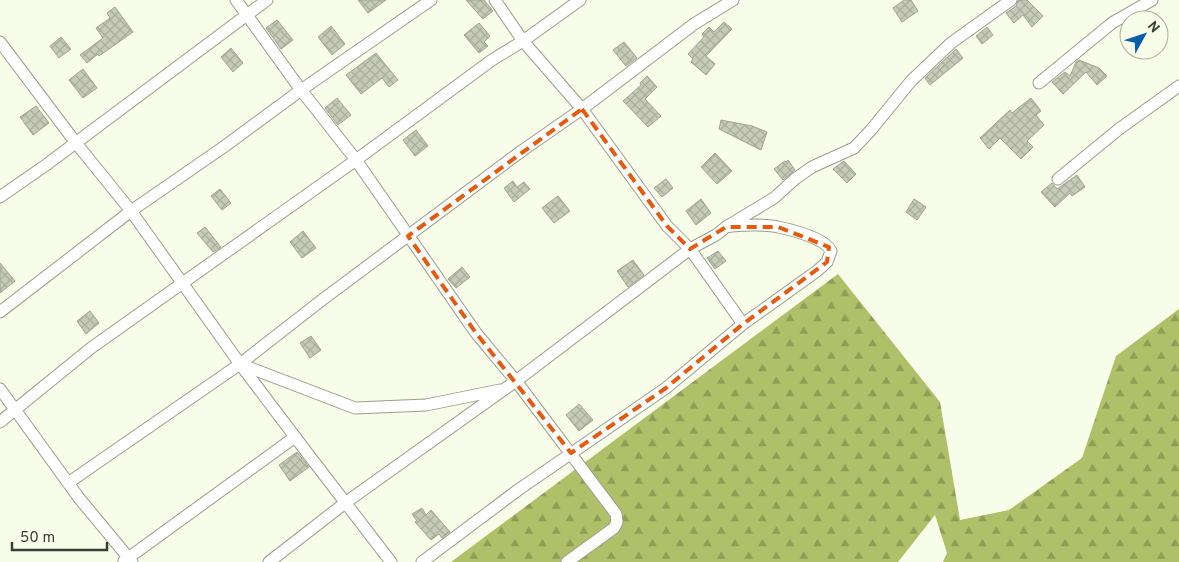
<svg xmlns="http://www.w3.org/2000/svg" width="1179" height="562" font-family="Overpass,sans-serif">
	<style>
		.forest { fill: url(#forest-firs) }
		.building { fill: url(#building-cross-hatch); stroke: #a0a592 }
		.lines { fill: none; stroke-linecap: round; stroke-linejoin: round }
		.minor-casing { stroke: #9a9f8d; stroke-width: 13 }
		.minor { stroke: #fff; stroke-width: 11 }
		.marked { fill: none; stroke: #e8590c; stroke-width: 4; stroke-dasharray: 10 6; stroke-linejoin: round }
	</style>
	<defs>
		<pattern id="forest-firs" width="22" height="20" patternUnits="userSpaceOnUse" patternTransform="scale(1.25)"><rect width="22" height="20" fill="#afc069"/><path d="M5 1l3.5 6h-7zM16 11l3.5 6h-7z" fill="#909d57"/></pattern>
		<pattern id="building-cross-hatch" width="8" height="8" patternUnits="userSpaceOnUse" patternTransform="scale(1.25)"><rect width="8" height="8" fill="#c6cab7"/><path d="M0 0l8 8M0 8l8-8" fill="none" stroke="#abae9e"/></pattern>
	</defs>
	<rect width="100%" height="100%" fill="#f8fde9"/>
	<path class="forest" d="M838 274 940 402 960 520 1009 510 1082 458 1116 356 1179 309V562H943L947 553 935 515 898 562H451Z"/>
	<path class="building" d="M358 0H386L368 13Z
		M466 0H484L493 11 483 19Z
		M904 0H911L918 11 902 22 893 8Z
		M1018 0H1027L1043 16 1032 27 1023 15 1014 23 1006 13 1016 6Z
		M115 7 133 32 99 56 98 54 87 63 80 55 103 38 96 28 110 18 107 13Z
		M277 20 293 40 281 49 266 28Z
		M724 22 732 29 706 56 715 64 706 75 691 62 693 59 688 54 704 37 702 34 709 27 714 32Z
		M479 23 490 36 484 42 488 46 479 53 464 35Z
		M331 26 345 44 332 55 318 37Z
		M987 27 993 35 982 44 976 36Z
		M61 37 71 49 59 58 50 46Z
		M624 42 637 58 626 66 613 50Z
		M231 48 243 63 233 72 221 57Z
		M956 49 963 58 930 85 925 78Z
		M376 53 398 80 389 87 382 78 361 94 346 75Z
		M1079 60 1099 68 1107 76 1097 85 1086 72 1063 94 1052 82 1065 72 1070 76 1076 62Z
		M83 69 97 88 83 98 69 80Z
		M647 76 657 87 645 99 661 116 648 127 623 101 641 85 640 83Z
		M337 98 351 115 338 125 325 108Z
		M1031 98 1041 111 1036 115 1044 125 1027 141 1033 147 1021 159 1000 138 989 149 980 138 1010 110 1012 113Z
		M36 106 49 123 33 135 20 117Z
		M721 120 752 126 767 132 761 150 719 129Z
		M416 130 428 146 415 156 403 140Z
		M715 153 732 171 717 184 701 167Z
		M788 160 795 170 783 180 774 169 785 161 786 162Z
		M844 161 856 174 847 183 833 169Z
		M1077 175 1085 187 1072 196 1070 193 1055 207 1041 192 1052 183 1057 189Z
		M666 179 673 188 662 197 654 188Z
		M513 181 517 187 524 182 530 189 514 202 504 188Z
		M220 189 231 203 222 210 211 196Z
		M558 196 570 211 554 223 542 208Z
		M701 199 711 213 696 225 686 211Z
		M914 199 926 207 917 220 906 212Z
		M205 227 221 247 213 252 197 233Z
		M303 231 316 248 302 258 290 242Z
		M718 251 726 261 715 269 707 258Z
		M633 260 644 275 628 287 617 271Z
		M0 263 15 281 0 293Z
		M462 267 470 277 456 288 448 279Z
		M90 311 99 323 86 334 77 321Z
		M311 336 321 350 310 358 300 343Z
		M579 404 593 420 579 431 566 415Z
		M297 452 309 467 290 481 279 465Z
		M422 508 426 515 431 510 450 532 442 538 439 534 431 540 415 522 417 521 412 514Z"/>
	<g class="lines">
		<defs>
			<path id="minor" d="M236 0 301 90 356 160 476 333 516 381 616 514 617 522 614 528 567 562
				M495 0 523 41 582 109 667 226 690 249 743 324
				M0 42 76 143 131 211 240 364 355 408 426 405 500 390
				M1039 83 1112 23 1152 0
				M1058 179 1119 129 1179 86
				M0 197 46 165 267 0
				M0 312 131 211 225 146 301 90 431 0
				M240 364 308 454 391 562
				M0 389 79 498 132 562
				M0 422 91 348 356 160 492 60 523 41 580 0
				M68 483 240 364 322 300 523 150 582 109 694 24 733 0
				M124 561 295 437
				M269 562 345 503 516 381 690 249 716 235 726 227 774 198 795 179 812 167 854 148 871 130 911 81 951 43 1011 0
				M422 562 518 490 666 388 743 324 817 271 827 262 831 251C825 238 792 230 778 227 766 224 739 225 726 227"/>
		</defs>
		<use href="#minor" class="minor-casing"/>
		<use href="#minor" class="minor"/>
	</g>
	<path class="marked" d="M582 109 667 226 690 249 726 227H778L829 247 827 262 743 324 666 388 571 453 476 333 408 236Z"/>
	<g transform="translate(1144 35) rotate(50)"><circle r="24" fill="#f8fde9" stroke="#acb0a1"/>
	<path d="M0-4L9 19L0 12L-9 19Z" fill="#055fad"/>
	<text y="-8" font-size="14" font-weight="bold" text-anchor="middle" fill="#3b3d36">N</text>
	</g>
	<path d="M12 542v8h95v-8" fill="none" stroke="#3b3d36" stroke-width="2.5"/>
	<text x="20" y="542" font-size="15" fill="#3b3d36" stroke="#f8fde9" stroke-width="4" paint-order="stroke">50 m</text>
</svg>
